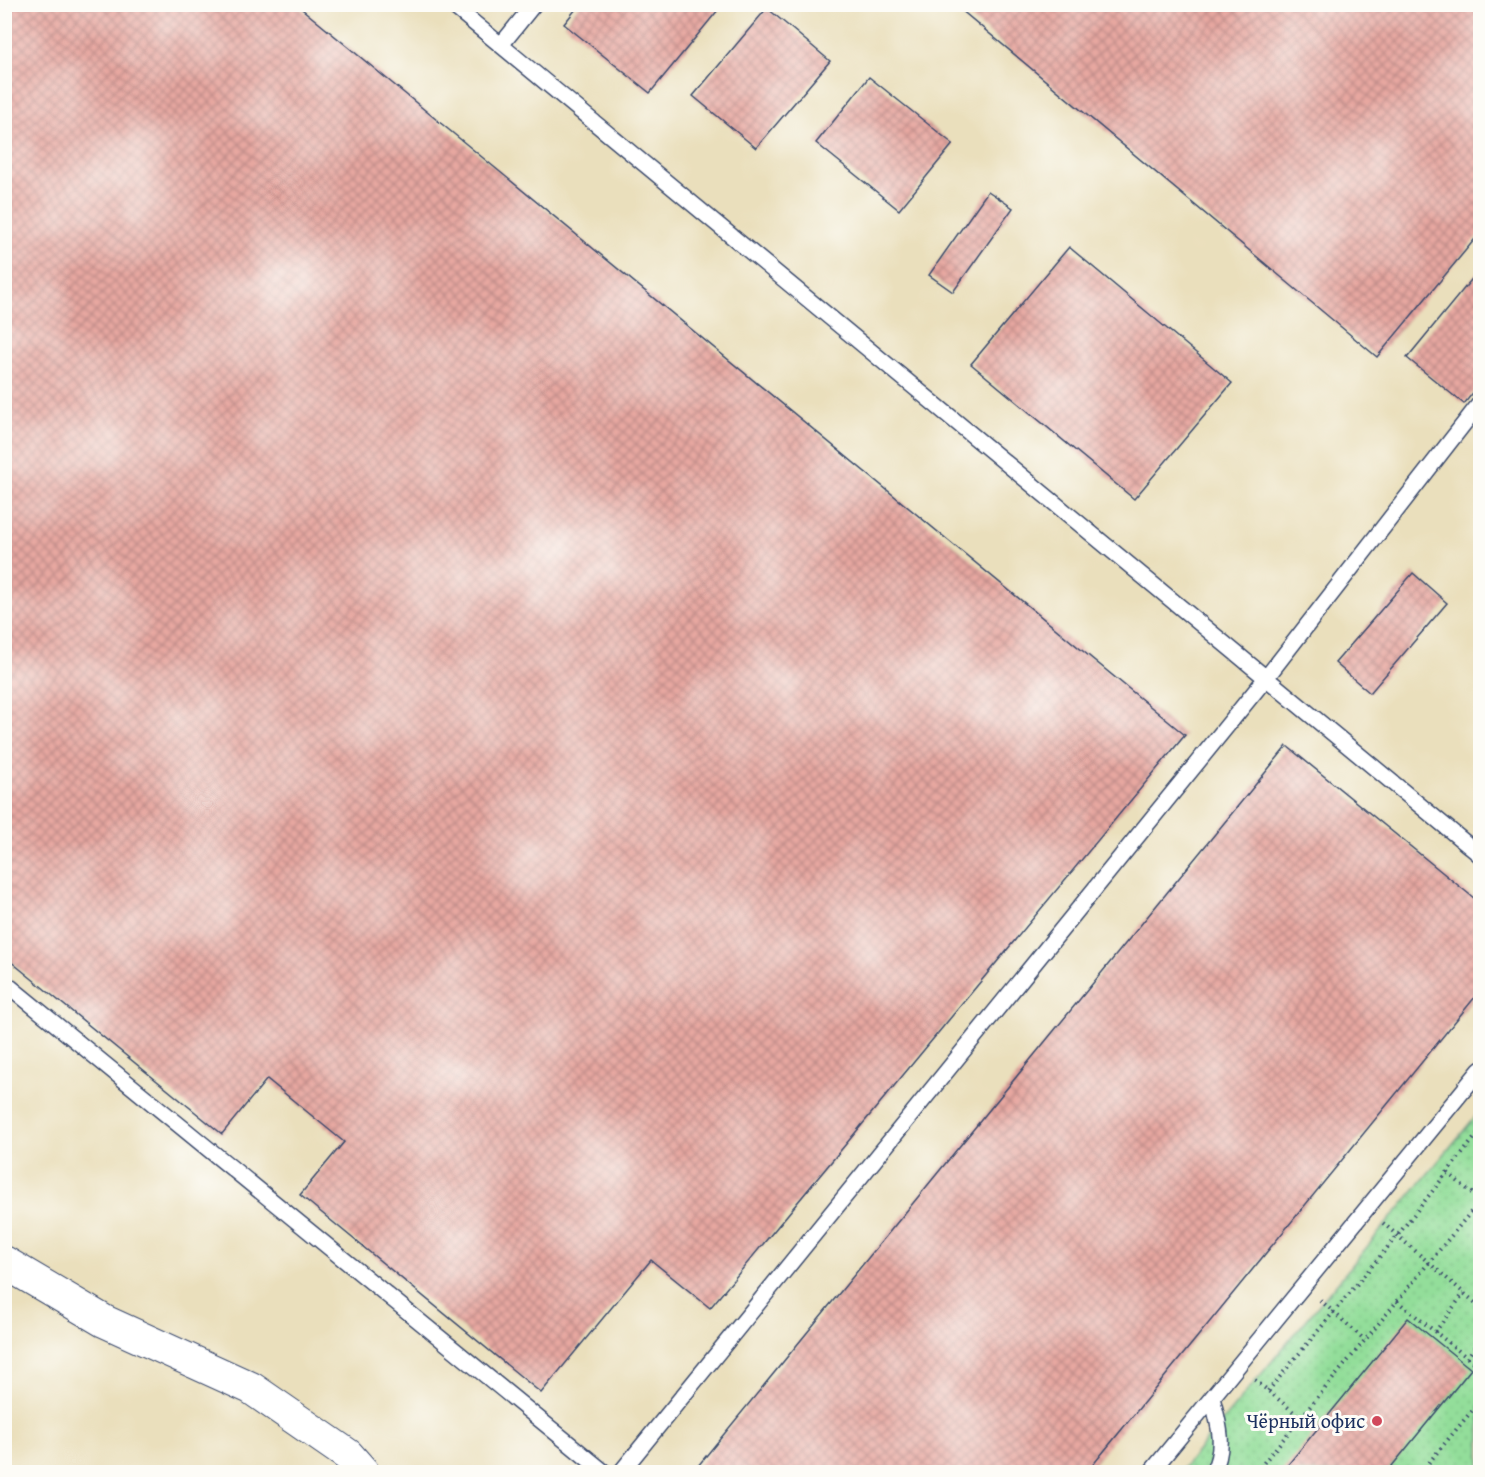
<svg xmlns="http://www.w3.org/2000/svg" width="1485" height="1477" font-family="'Gentium Book Plus',serif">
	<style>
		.grass { fill: url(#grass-dots); stroke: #57867c; stroke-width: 1.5 }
		.building { fill: url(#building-cross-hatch) }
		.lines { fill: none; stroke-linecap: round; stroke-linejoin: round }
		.service-casing { stroke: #3a496c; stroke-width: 18 }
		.minor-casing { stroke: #3a496c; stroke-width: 34 }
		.path { stroke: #3a496c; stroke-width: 4; stroke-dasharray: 1.5 4.5; stroke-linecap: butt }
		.service { stroke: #fff; stroke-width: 15 }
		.minor { stroke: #fff; stroke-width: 32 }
		.poi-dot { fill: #d1495b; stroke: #fdfcf7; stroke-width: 2 }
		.labels { text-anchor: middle; stroke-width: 6; stroke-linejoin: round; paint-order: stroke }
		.poi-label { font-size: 20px; fill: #1b2f5e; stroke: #fdfcf7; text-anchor: end }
	</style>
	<defs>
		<pattern id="grass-dots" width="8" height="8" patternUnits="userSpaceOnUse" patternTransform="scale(1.5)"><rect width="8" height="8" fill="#93de9a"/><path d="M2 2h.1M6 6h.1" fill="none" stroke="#7ebf87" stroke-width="1.8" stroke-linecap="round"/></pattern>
		<pattern id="building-cross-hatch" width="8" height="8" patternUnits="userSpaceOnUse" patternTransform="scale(1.5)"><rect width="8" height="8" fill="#e7a7a0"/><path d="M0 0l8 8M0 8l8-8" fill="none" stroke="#ba8886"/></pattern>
	</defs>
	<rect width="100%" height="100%" fill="#fdfcf7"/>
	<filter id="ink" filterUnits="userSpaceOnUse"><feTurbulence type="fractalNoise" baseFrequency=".0167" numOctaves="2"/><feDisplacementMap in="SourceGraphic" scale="12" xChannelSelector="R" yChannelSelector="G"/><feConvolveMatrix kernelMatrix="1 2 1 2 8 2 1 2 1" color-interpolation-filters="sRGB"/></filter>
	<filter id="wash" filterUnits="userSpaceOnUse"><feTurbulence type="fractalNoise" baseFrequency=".008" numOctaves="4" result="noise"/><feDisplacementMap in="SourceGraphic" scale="24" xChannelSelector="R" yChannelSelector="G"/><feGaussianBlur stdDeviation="1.35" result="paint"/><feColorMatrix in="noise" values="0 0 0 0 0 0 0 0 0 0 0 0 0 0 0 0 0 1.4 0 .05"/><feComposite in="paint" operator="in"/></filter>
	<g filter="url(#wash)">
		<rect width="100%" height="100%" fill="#eadfbc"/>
		<path class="grass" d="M1480 1111V1472H1180Z"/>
		<g id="blocks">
			<path class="building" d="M580 4H723L650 93 564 24Z
				M954 4H1480V233L1377 357Z
				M4 5H297L1185 735 710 1308 651 1260 541 1393 300 1195 344 1142 267 1079 222 1134 4 956Z
				M767 8 830 61 756 148 693 96Z
				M869 77 953 144 899 210 816 143Z
				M988 191 1013 208 953 292 929 275Z
				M1069 247 1232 383 1134 499 971 364Z
				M1480 269V384L1464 404 1407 358Z
				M1413 573 1447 603 1370 693 1335 663Z
				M1287 746 1480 903V991L1087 1472H693Z
				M1408 1318 1471 1369 1387 1472H1282Z"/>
		</g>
	</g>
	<g filter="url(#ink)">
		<use href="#blocks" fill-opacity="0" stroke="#3a496c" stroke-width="1.5"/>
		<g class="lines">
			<defs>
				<path id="service" d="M451 4 1480 855
					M501 45 534 4
					M4 982 604 1472
					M1212 1398C1219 1424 1226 1447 1213 1472
					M621 1472 1266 678 1480 403
					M1151 1472 1480 1070"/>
				<path id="minor" d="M4 1262 104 1321 251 1388 348 1455 363 1472"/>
			</defs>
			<use href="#service" class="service-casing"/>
			<use href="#minor" class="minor-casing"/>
			<path class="path" d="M1448 1173 1480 1200
				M1383 1223 1480 1307
				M1320 1300 1365 1340
				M1397 1301 1480 1368
				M1435 1332 1464 1293
				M1467 1358 1480 1339
				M1255 1380 1301 1418
				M1268 1391 1397 1236 1480 1131
				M1256 1472 1480 1201
				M1421 1472 1480 1401"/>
			<use href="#service" class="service"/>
			<use href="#minor" class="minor"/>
		</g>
	</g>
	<circle class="poi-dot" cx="1377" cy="1421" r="6"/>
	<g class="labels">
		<g class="poi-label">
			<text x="1365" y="1428">Чёрный офис</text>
		</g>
	</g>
	<rect width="1485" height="1477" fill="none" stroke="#fdfcf7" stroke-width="24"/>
</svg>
